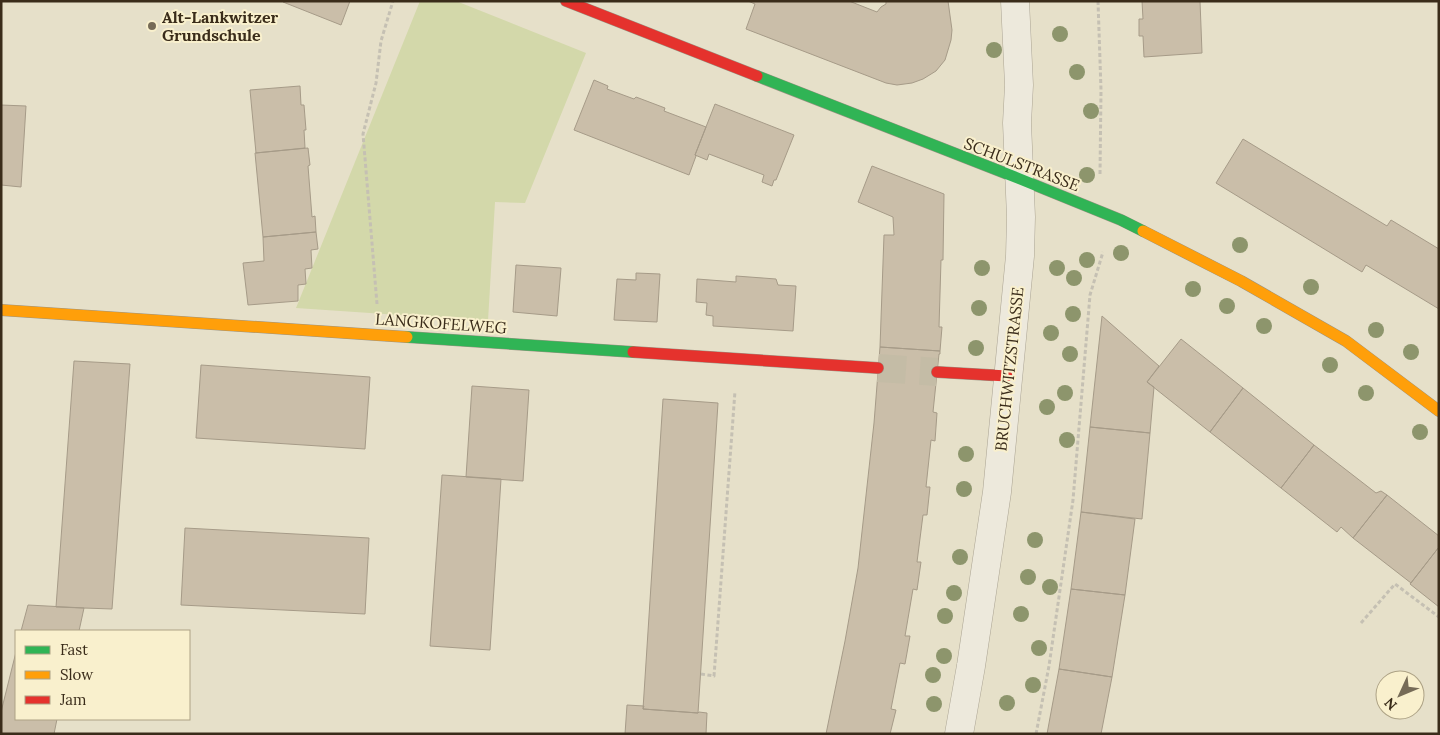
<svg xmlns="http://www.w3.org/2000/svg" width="1440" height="735" font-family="Lora,serif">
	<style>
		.green { fill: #d3d8aa }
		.building { fill: #cabea9; stroke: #a69b88 }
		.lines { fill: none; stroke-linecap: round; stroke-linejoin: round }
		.secondary-tunnel { stroke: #c4bca6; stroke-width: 28; stroke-dasharray: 28 14; stroke-linecap: butt }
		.street-casing { stroke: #aba493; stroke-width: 29 }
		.fast-casing { stroke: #9a9383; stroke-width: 12 }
		.slow-casing { stroke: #9a9383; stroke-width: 12 }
		.jam-casing { stroke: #9a9383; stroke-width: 12 }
		.path { stroke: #c5c0b3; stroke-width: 3; stroke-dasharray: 4 2.5; stroke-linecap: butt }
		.street { stroke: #ede9dc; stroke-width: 28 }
		.fast { stroke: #30b455; stroke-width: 11 }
		.slow { stroke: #ff9f0a; stroke-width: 11 }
		.jam { stroke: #e5322d; stroke-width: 11 }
		.tree { fill: #8d956c }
		.poi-dot { fill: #766b57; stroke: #f9f0cd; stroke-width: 2 }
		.labels { text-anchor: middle; stroke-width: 4; stroke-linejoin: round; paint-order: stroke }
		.poi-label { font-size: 16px; font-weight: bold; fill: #3a2c1a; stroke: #f9f0cd; text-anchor: start }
		.street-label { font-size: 16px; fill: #3a2c1a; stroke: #f9f0cd }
	</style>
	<rect width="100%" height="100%" fill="#e6e0c9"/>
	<path class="green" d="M420 1H456L586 53 525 203 495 202 488 321 296 308Z"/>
	<path class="building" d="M284 1H350L341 25 283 2Z
		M748 1H849L877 12 881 7 886 4V1H948L952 30 951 40 945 60 936 71 923 79 912 83 897 85 886 83 746 29 755 4Z
		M1142 1H1200L1202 53 1144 57 1143 36H1139V19H1143Z
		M594 80 608 86 607 89 634 99 636 97 665 108 664 111 706 127 695 155 696 156 689 175 574 130Z
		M300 86 301 105H304L306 130H304L305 148 256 153 250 90Z
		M715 104 794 135 776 180H774L772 186 762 182 764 175 709 154 707 160 695 155Z
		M1 105 26 106 21 187 1 185Z
		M1243 139 1387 226 1391 220 1439 249V309L1366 265 1362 272 1216 183Z
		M308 148 310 165 308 166 312 217 315 216 316 232 263 237 255 153Z
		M872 166 944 194 943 260H941L939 327H942L940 351 880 347 884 235H894L893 217 858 202Z
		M316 232 318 249 311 250 312 268 305 269 306 284 298 285V301L248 305 243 263 264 261 263 237Z
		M516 265 561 268 557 316 513 312Z
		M636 273 660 274 657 322 614 320 617 279 636 280Z
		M736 276 776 279 778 285 796 286 793 331 713 326V316L706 315 707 303 696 302 697 279 736 282Z
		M1102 316 1159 366 1147 382 1154 387 1150 433 1090 427Z
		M1181 339 1243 388 1210 432 1147 382Z
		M880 347 940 351V354H939L933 412 937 413 935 441 931 440 926 487H930L927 515H923L917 562H921L917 590 913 589 905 636H910L905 664 900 663 891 709 896 710 890 734H826L845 641 858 568 874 423Z
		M74 361 130 364 112 609 56 607Z
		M201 365 370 377 365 449 196 438Z
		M472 386 529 390 523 481 466 477Z
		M1243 388 1314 445 1281 488 1210 432Z
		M663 399 718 403 698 713 643 709Z
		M1090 427 1150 433 1142 519 1081 512Z
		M1314 445 1376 493 1381 491 1387 495 1353 538 1341 527 1337 532 1281 488Z
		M442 475 501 479 490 650 430 646Z
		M1387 495 1439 536V547L1411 583 1353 538Z
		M1081 512 1135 519 1125 595 1071 589Z
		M185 528 369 538 365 614 181 605Z
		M1439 547V607L1410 584Z
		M1071 589 1125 595 1112 677 1059 669Z
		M28 605 84 608 79 631H21Z
		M16 652V719H57L54 734H1V712Z
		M1059 669 1112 677 1101 734H1047Z
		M627 705 644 706 643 709 698 713 699 712 707 713 706 734H625Z"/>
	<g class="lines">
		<path class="secondary-tunnel" d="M878 368 937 372"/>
		<defs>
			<path id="street" d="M959 734 971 666 997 492 1020 256 1021 217 1017 123 1019 85 1015 1"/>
			<path id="fast" d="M757 76 1020 179 1121 220 1143 231
				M407 337 633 352"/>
			<path id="slow" d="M1143 231 1241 281 1346 341 1439 411
				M1 310 407 337"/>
			<path id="jam" d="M566 1 757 76
				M633 352 878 368
				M937 372 1007 376"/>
		</defs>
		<use href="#street" class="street-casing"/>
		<use href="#fast" class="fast-casing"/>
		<use href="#slow" class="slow-casing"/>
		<use href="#jam" class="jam-casing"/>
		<path class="path" d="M1098 1 1101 90 1100 174
			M377 304 363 134 376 83 381 41 393 1
			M1361 623 1395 584 1439 617
			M701 674 714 676 735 391
			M1036 734 1049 666 1073 500 1090 295 1103 252"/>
		<use href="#street" class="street"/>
		<use href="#fast" class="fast"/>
		<use href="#slow" class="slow"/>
		<use href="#jam" class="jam"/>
	</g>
	<g class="tree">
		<circle cx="1060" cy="34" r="8"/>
		<circle cx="994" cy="50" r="8"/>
		<circle cx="1077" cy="72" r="8"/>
		<circle cx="1091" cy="111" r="8"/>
		<circle cx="1087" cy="175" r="8"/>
		<circle cx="1240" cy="245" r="8"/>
		<circle cx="1121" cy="253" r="8"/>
		<circle cx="1087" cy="260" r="8"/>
		<circle cx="982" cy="268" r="8"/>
		<circle cx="1057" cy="268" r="8"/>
		<circle cx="1074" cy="278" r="8"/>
		<circle cx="1311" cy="287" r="8"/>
		<circle cx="1193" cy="289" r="8"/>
		<circle cx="1227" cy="306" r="8"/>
		<circle cx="979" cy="308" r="8"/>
		<circle cx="1073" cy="314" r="8"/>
		<circle cx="1264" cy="326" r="8"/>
		<circle cx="1376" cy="330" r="8"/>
		<circle cx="1051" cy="333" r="8"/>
		<circle cx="976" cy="348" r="8"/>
		<circle cx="1411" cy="352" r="8"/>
		<circle cx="1070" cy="354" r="8"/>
		<circle cx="1330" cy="365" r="8"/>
		<circle cx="1065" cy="393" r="8"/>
		<circle cx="1366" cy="393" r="8"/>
		<circle cx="1047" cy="407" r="8"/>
		<circle cx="1420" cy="432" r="8"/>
		<circle cx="1067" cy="440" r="8"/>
		<circle cx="966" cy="454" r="8"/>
		<circle cx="964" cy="489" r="8"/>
		<circle cx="1035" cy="540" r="8"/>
		<circle cx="960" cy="557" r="8"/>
		<circle cx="1028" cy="577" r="8"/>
		<circle cx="1050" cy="587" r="8"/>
		<circle cx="954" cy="593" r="8"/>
		<circle cx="1021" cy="614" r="8"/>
		<circle cx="945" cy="616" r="8"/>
		<circle cx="1039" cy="648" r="8"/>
		<circle cx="944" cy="656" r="8"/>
		<circle cx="933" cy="675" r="8"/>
		<circle cx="1033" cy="685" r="8"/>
		<circle cx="1007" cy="703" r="8"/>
		<circle cx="934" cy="704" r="8"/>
	</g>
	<circle class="poi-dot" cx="152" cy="26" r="5"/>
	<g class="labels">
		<g class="poi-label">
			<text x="162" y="23">Alt-Lankwitzer<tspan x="162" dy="18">Grundschule</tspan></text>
		</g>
		<g class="street-label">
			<text transform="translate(1022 164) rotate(21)" y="6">SCHULSTRASSE</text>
			<text transform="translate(441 323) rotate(4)" y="6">LANGKOFELWEG</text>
			<text transform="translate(1009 369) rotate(-84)" y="6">BRUCHWITZSTRASSE</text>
		</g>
	</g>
	<rect width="1440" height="735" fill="none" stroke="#3a2c1a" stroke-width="5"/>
	<rect x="15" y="630" width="175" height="90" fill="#f9f0cd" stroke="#ada285"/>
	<rect x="25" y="646" width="25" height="8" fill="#30b455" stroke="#ada285"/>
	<text x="60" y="655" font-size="15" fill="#3a2c1a">Fast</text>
	<rect x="25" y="671" width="25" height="8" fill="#ff9f0a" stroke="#ada285"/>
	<text x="60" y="680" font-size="15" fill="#3a2c1a">Slow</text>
	<rect x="25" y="696" width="25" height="8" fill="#e5322d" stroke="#ada285"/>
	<text x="60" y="705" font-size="15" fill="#3a2c1a">Jam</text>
	<g transform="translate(1400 695) rotate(226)"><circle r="24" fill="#f9f0cd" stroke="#ada285"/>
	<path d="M0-4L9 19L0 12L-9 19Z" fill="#766b57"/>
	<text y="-8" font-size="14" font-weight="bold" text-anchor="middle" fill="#3a2c1a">N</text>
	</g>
</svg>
